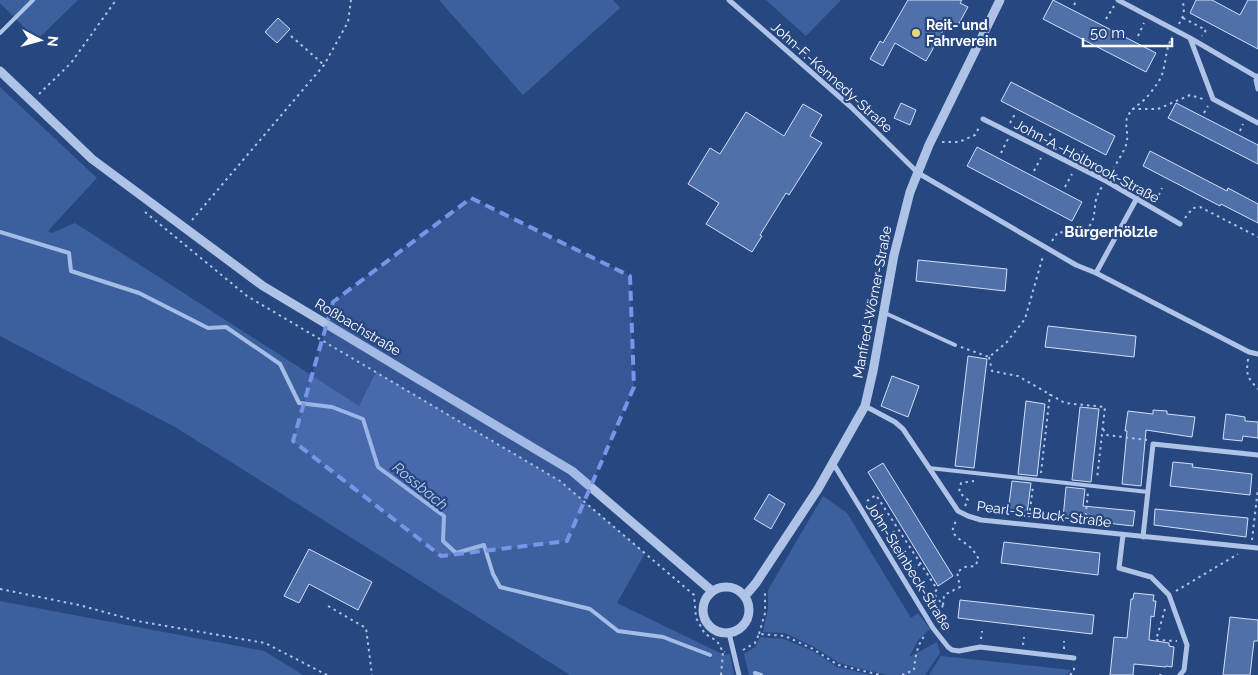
<svg xmlns="http://www.w3.org/2000/svg" width="1258" height="675" font-family="Raleway,sans-serif">
	<style>
		.green { fill: #3c609e }
		.lines { fill: none; stroke-linecap: round; stroke-linejoin: round }
		.stream { stroke: #a4bde6; stroke-width: 4 }
		.building { fill: #5070a9; stroke: #d2dff5 }
		.path { stroke: #afc3e6; stroke-width: 2; stroke-dasharray: 2.5 4; stroke-linecap: butt }
		.service { stroke: #afc3e6; stroke-width: 4 }
		.minor { stroke: #afc3e6; stroke-width: 5 }
		.tertiary { stroke: #afc3e6; stroke-width: 9 }
		.marked { fill: #7795e8; fill-opacity: 0.2; stroke: #7795e8; stroke-width: 4; stroke-dasharray: 10 6; stroke-linejoin: round }
		.poi-dot { fill: #eed575; stroke: #274781; stroke-width: 2 }
		.labels { text-anchor: middle; stroke-width: 4.5; stroke-linejoin: round; paint-order: stroke }
		.poi-label { font-size: 14px; font-weight: bold; fill: #fff; stroke: #274781; text-anchor: start }
		.street-label { font-size: 14px; fill: #fff; stroke: #274781 }
		.neighbourhood-label { font-size: 15px; font-weight: bold; fill: #fff; stroke: #274781 }
		.water-label { font-size: 15px; font-style: italic; fill: #baceee; stroke: #274781 }
	</style>
	<rect width="100%" height="100%" fill="#274781"/>
	<path class="green" d="M0 0H78L37 40 0 3Z
		M439 0H613L620 8 523 95Z
		M766 0H841L806 36Z
		M0 87 97 178 48 231 52 233 75 223 359 406 376 372 560 481 645 553 617 603 724 655 730 654 734 675H570L175 427 0 336Z
		M823 496 847 513 911 618 918 613 930 629 919 639 909 657 937 642 940 653 925 675H887L839 663 814 647 785 633 763 632 768 609V590Z
		M0 601 264 651 303 675H0Z
		M760 637 784 639 813 651 837 667 872 675H749L744 654 755 647Z
		M941 656 1071 670 1067 675H929Z"/>
	<g class="lines">
		<path class="stream" d="M0 232 69 253 71 271 139 293 208 328 226 327 280 364 299 403 332 407 363 419 378 467 444 516 443 541 456 553 484 545 493 574 500 587 590 609 618 631 663 637 710 655
			M755 673 761 675"/>
	</g>
	<path class="building" d="M908 0H962L960 3 968 7 957 27 948 22 926 61 895 43 883 66 870 59 880 41 883 43Z
		M1053 0 1156 53 1146 72 1043 19Z
		M1196 0H1212L1240 15 1248 0H1258V49L1190 13Z
		M278 18 290 29 277 43 265 32Z
		M1011 82 1115 136 1106 155 1001 101Z
		M901 103 916 110 910 125 894 118Z
		M1176 103 1258 145V164L1168 118Z
		M803 104 822 115 810 136 822 143 789 195 786 193 760 235 762 236 752 252 706 224 719 203 688 184 710 148 720 154 746 112 784 136Z
		M977 147 1082 202 1072 221 967 166Z
		M1150 151 1227 191 1228 188 1258 204V223L1221 204 1220 206 1143 166Z
		M918 260 1007 269 1005 291 916 281Z
		M1048 326 1136 336 1134 357 1045 347Z
		M968 356 987 359 974 468 955 466Z
		M892 376 919 386 908 417 881 406Z
		M1026 401 1045 404 1037 476 1018 474Z
		M1080 407 1099 409 1091 482 1072 480Z
		M1153 410 1167 411V414L1195 417 1192 437 1146 430 1141 486 1122 484 1127 431H1125L1128 411 1153 414Z
		M1226 414 1245 417V421L1258 422V438L1243 436 1242 441 1223 439Z
		M1173 462 1193 464 1192 467 1252 474 1250 495 1170 486Z
		M883 463 953 576 938 586 868 472Z
		M1012 481 1031 483 1027 514 1008 512Z
		M1066 487 1085 489 1083 506 1135 511 1133 526 1063 518Z
		M769 494 785 504 771 529 754 519Z
		M1155 509 1248 518 1246 537 1154 525Z
		M1004 542 1100 553 1098 575 1001 563Z
		M309 549 372 582 358 610 309 584 299 603 284 596Z
		M1134 593 1154 595 1153 601H1156L1154 617 1151 616 1149 640 1169 643V646L1174 647 1172 667 1166 666V667L1134 664 1133 675H1110L1114 637 1127 638 1131 599H1133Z
		M960 600 1094 615 1092 634 958 618Z
		M1230 617 1258 620V641H1254L1250 675H1223Z"/>
	<g class="lines">
		<path class="path" d="M1074 5 1077 0
			M1183 18 1206 30 1202 36
			M1106 19 1114 6
			M1179 24 1184 14 1183 0
			M291 36 324 65
			M1138 36 1144 23
			M39 94 71 63 116 0
			M1132 109H1158L1190 95 1203 99
			M1204 113 1208 106
			M1010 123 1015 114
			M1240 131 1243 124
			M1046 141 1051 133
			M942 142H959L975 135 980 126
			M1001 153 1008 139
			M1078 157 1082 151
			M1034 171 1041 158
			M1110 175C1115 164 1125 152 1127 141 1128 133 1125 124 1127 118 1131 108 1138 106 1145 99 1150 94 1155 87 1159 81 1167 67 1164 52 1172 37
			M1065 187 1072 174
			M1156 201 1162 188
			M145 212 247 296 560 481 694 595 696 618 705 634 717 641 723 652H725
			M1185 218 1193 208 1200 207 1258 237
			M192 220 324 65 348 22 351 0
			M1052 241 1058 232 1082 234C1085 231 1090 226 1092 222 1097 209 1092 201 1102 187
			M961 347 989 357 1006 343 1025 319 1043 256
			M989 357 992 371 1018 376 1065 403 1105 407 1097 479
			M1248 359C1246 375 1247 377 1258 389
			M1103 429 1107 435 1147 440
			M1041 473 1050 394
			M867 501 876 495 937 589 934 594 943 605 937 618
			M965 506 968 500 959 492 961 483 974 481
			M1029 517 1033 487
			M1085 522 1088 492
			M887 536 897 530
			M1252 540 1258 488
			M908 574 920 564
			M0 589 79 605 137 621 265 643 327 675
			M1176 591 1238 554
			M943 605 944 595 960 587 957 572 965 567 975 566 979 559C976 555 974 551 971 548 962 539 944 535 958 519
			M328 606 366 628 372 675
			M1165 609 1156 640 1177 641
			M759 634 765 613V592L763 590
			M981 639 982 631
			M1023 645 1024 637
			M1064 649V641
			M743 650 755 643 759 634 785 636 813 649 838 665 881 675
			M721 675 723 652
			M902 675 914 670C915 658 917 644 926 634
			M1070 675 1074 671V665
			M1159 675H1162"/>
		<path class="service" d="M0 33 33 0
			M885 313 955 345
			M929 468 1148 492"/>
		<path class="minor" d="M729 0 851 107 918 173 1076 265 1096 273 1249 352 1258 354
			M1118 0 1190 38 1257 77
			M1190 38 1213 99 1258 123
			M1258 76 1256 80 1258 89
			M983 119 1106 181 1180 224
			M1096 273 1137 198
			M865 406 895 422 903 429 958 511 968 516 981 520 1258 548
			M833 463 933 628 948 647 952 650 959 651 980 647 1074 658
			M1123 535 1119 568 1151 577 1169 595 1187 645 1184 670 1180 675
			M1143 537 1153 444 1258 455
			M729 633 739 675"/>
		<path class="tertiary" d="M0 71 92 159 263 286 572 471 712 591
			M703 610a23 23 0 1 1 46 0a23 23 0 1 1-46 0Z
			M745 596 756 583 818 489 865 406 873 371 894 255 910 192 929 145 1000 0"/>
	</g>
	<path class="marked" d="M471 198 630 276 634 387 567 541 441 556 293 441 333 302Z"/>
	<circle class="poi-dot" cx="916" cy="33" r="5"/>
	<g class="labels">
		<g class="poi-label">
			<text x="926" y="30">Reit- und<tspan x="926" dy="16">Fahrverein</tspan></text>
		</g>
		<g class="street-label">
			<text transform="translate(832 77) rotate(42)" y="5">John-F.-Kennedy-Straße</text>
			<text transform="translate(1087 161) rotate(28)" y="5">John-A.-Holbrook-Straße</text>
			<text transform="translate(872 302) rotate(-79)" y="5">Manfred-Wörner-Straße</text>
			<text transform="translate(358 327) rotate(31)" y="5">Roßbachstraße</text>
			<text transform="translate(1044 514) rotate(7)" y="5">Pearl-S.-Buck-Straße</text>
			<text transform="translate(909 566) rotate(58)" y="5">John-Steinbeck-Straße</text>
		</g>
		<g class="neighbourhood-label">
			<text x="1111" y="237">Bürgerhölzle</text>
		</g>
		<g class="water-label">
			<text transform="translate(420 486) rotate(39)" y="5">Rossbach</text>
		</g>
	</g>
	<g transform="translate(40 40) rotate(96)" stroke="#274781" stroke-width="4" paint-order="stroke">
	<path d="M0-4L9 19L0 12L-9 19Z" fill="#ffffff"/>
	<text y="-8" font-size="14" font-weight="bold" text-anchor="middle" fill="#ffffff">N</text>
	</g>
	<path d="M1083 38v8h89v-8" fill="none" stroke="#ffffff" stroke-width="2.5"/>
	<text x="1090" y="38" font-size="15" fill="#ffffff" stroke="#274781" stroke-width="4" paint-order="stroke">50 m</text>
</svg>
